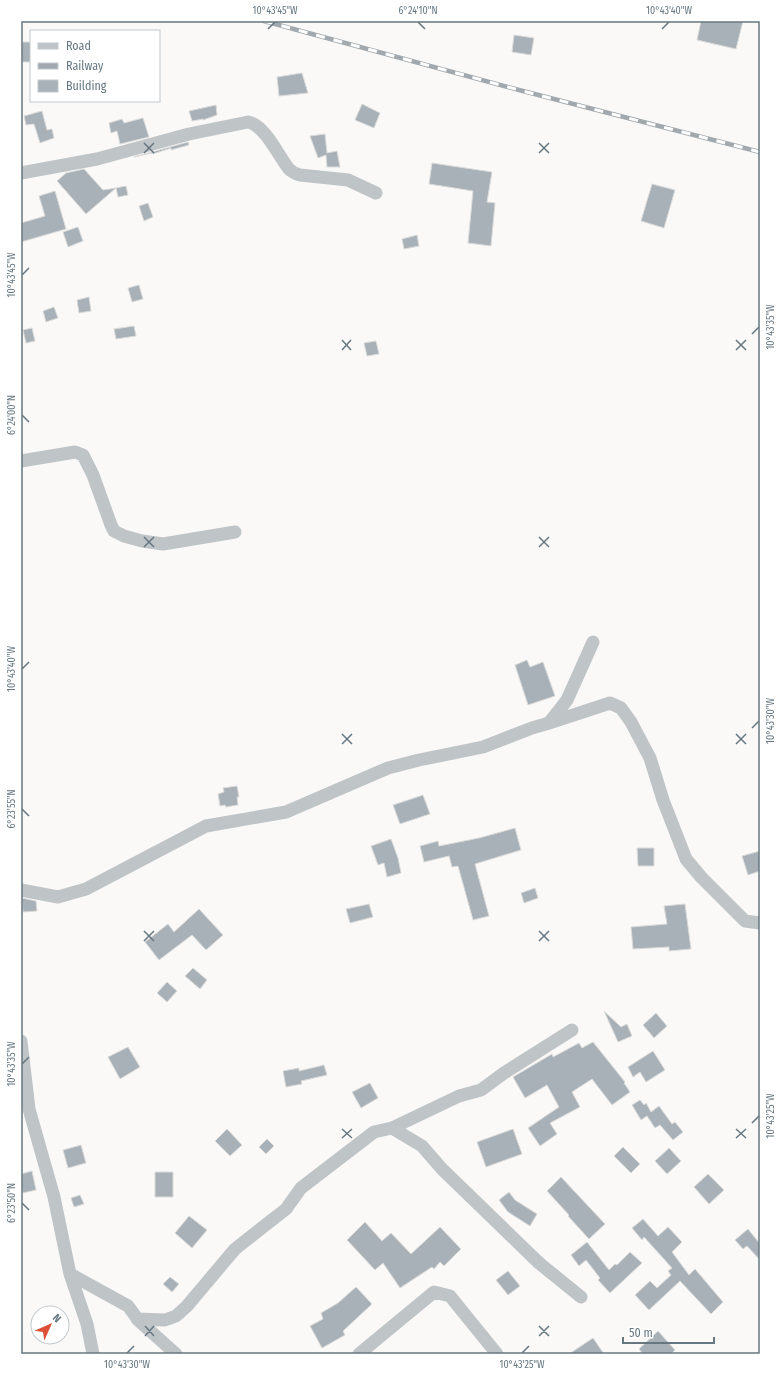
<svg xmlns="http://www.w3.org/2000/svg" width="781" height="1375" font-family="'Fira Sans Condensed',sans-serif">
	<style>
		.building { fill: #a8b1b7; stroke: #dbdbda }
		.lines { fill: none; stroke-linecap: round; stroke-linejoin: round }
		.street { stroke: #bfc4c7; stroke-width: 13 }
		.rail-casing { stroke: #a1a9ae; stroke-width: 4.5 }
		.rail { stroke: #fff; stroke-width: 3; stroke-dasharray: 9; stroke-linecap: butt }
		.ticks { fill: none; stroke: #667781; stroke-width: 1.5 }
		.neatline { fill: none; stroke: #667781; stroke-width: 1.5 }
		.ticks-label { font-size: 10px; text-anchor: middle; fill: #667781 }
	</style>
	<rect width="100%" height="100%" fill="#faf9f8"/>
	<path class="building" d="M701 21H743L736 49 697 40Z
		M514 35 534 38 531 55 512 52Z
		M21 42H31V62H21Z
		M302 73 308 93 279 96 277 77Z
		M362 104 380 113 374 128 355 120Z
		M216 105 217 115 203 120V119L192 121 189 111Z
		M42 111 47 130 52 129 54 138 40 143 34 124 26 125 24 116Z
		M143 118 149 137 120 144 117 131 111 133 109 123 122 119 124 123Z
		M325 134 327 153 337 151 340 167H327L326 155 318 158 310 136Z
		M188 142 189 145 171 150V148L153 154 152 153 134 157Z
		M432 163 492 172 487 202 495 203 491 246 468 243 473 191 429 184Z
		M84 169 103 190 116 188 86 214 57 181 66 173Z
		M652 184 675 190 664 228 641 221Z
		M126 186 128 195 118 197 116 188Z
		M55 191 66 229 21 242V223L45 216 39 196Z
		M148 203 153 217 144 221 139 206Z
		M78 227 83 241 68 247 63 232Z
		M417 235 419 246 404 249 402 239Z
		M139 285 143 299 132 302 128 288Z
		M89 297 91 311 79 313 77 300Z
		M54 307 58 318 46 322 43 311Z
		M134 326 136 336 116 339 114 329Z
		M32 328 35 341 26 343 23 330Z
		M376 341 379 354 367 356 364 343Z
		M527 660 530 667 543 662 555 696 528 705 515 665Z
		M237 786 239 797H237L238 805 226 807 225 805 220 806 218 794 224 792 223 788Z
		M423 795 430 814 400 824 393 805Z
		M515 828 521 850 475 864 489 916 473 920 458 866 452 867 449 856 424 862 420 846 438 841 439 846 479 838Z
		M391 839 398 858 401 873 387 877 384 863 378 865 371 846Z
		M637 848H654V866H638Z
		M760 851V871L748 875 742 856Z
		M535 888 538 898 524 903 521 893Z
		M22 898 36 901 37 911 23 912Z
		M369 904 373 917 350 923 346 909Z
		M685 904 691 949 669 951V947L633 949 631 927 667 924 664 906Z
		M199 909 223 935 206 950 192 935 159 960 145 942 168 924 174 932Z
		M193 968 207 980 200 989 185 976Z
		M167 982 177 991 167 1002 157 993Z
		M604 1011 621 1027 627 1024 632 1036 618 1042Z
		M656 1013 667 1026 654 1038 643 1025Z
		M593 1042 625 1082 624 1083 630 1092 612 1105 592 1079 572 1092 580 1107 550 1123 557 1134 540 1146 528 1128 559 1107 547 1085 525 1098 513 1077 552 1054 553 1057 579 1043 582 1048Z
		M128 1047 140 1067 120 1079 108 1057Z
		M653 1051 665 1070 646 1082 640 1072 633 1077 628 1067Z
		M324 1065 327 1075 301 1081 302 1084 286 1087 283 1071 299 1068V1071Z
		M370 1083 378 1098 361 1108 352 1092Z
		M640 1100 644 1105 646 1103 651 1112 659 1106 672 1124 675 1122 683 1132 673 1140 660 1125 655 1128 647 1116 641 1120 632 1105Z
		M227 1129 242 1145 230 1156 215 1141Z
		M513 1129 522 1154 486 1167 477 1142Z
		M267 1139 274 1146 266 1154 259 1147Z
		M81 1145 86 1163 68 1168 63 1150Z
		M623 1147 640 1164 631 1173 614 1156Z
		M669 1148 681 1161 667 1174 655 1161Z
		M32 1171 36 1190 23 1193 21 1184V1174Z
		M155 1172H173V1197H155Z
		M708 1174 724 1190 709 1204 694 1187Z
		M561 1177 605 1224 589 1239 568 1216 569 1215 547 1191Z
		M509 1192 515 1200 537 1214 530 1226 508 1212 499 1200Z
		M80 1195 84 1204 74 1207 71 1198Z
		M189 1216 207 1230 192 1248 175 1233Z
		M643 1219 658 1236 668 1227 682 1242 672 1252 689 1275 695 1269 723 1302 711 1314 680 1281 649 1310 635 1295 650 1281 657 1288 671 1275 668 1271 672 1268 644 1237 642 1240 632 1228Z
		M365 1222 382 1241 391 1233 411 1254 440 1227 461 1249 444 1266 440 1262 434 1269 432 1267 400 1288 383 1263 375 1270 347 1240Z
		M748 1229 760 1244V1260L747 1246 743 1249 735 1240Z
		M587 1242 609 1270 615 1264 617 1265 630 1252 642 1263 610 1293 598 1280 600 1278 586 1260 579 1266 571 1255Z
		M508 1271 520 1286 508 1295 496 1280Z
		M170 1277 179 1284 172 1292 163 1284Z
		M356 1287 372 1304 343 1331 345 1335 322 1348 310 1326 323 1319 321 1313 338 1303Z
		M658 1331 675 1350 671 1354H643L639 1349Z
		M593 1338 604 1354H569Z"/>
	<g class="lines">
		<path class="street" d="M21 173 97 159 189 134 248 122C265 125 279 157 289 169 292 172 296 174 300 175L348 180 376 193
			M21 461 75 452 83 455 93 475 111 525 114 531 124 536 142 541 163 544 235 532
			M549 723 610 703 621 708 631 722 650 758 663 800 686 859 701 877 745 921 760 923
			M21 890 58 897 86 889 206 826 286 812 388 768 419 760 483 747 532 728 549 723 567 700 593 642
			M21 1041 29 1109 54 1197 70 1274 87 1324 93 1354
			M392 1128 422 1146 442 1169 539 1263 581 1297
			M70 1274 128 1306 139 1321 176 1354
			M137 1319 165 1320 176 1316 187 1306 235 1249 286 1209 301 1188 374 1132 392 1128 459 1096 481 1090 504 1073 572 1030
			M359 1354 434 1292 450 1296 497 1354"/>
		<defs>
			<path id="rail" d="M264 21 519 90 760 152"/>
		</defs>
		<use href="#rail" class="rail-casing"/>
		<use href="#rail" class="rail"/>
	</g>
	<path class="ticks" d="M418 22 425 29M268 29 275 22M662 29 669 22M144 143 154 153M539 143 549 153M144 153 154 143M539 153 549 143M22 275 29 268M752 334 759 327M342 340 351 350M736 340 746 350M342 350 351 340M736 350 746 340M22 415 29 422M144 537 154 547M539 537 549 547M144 547 154 537M539 547 549 537M22 669 29 662M752 728 759 721M342 734 352 744M736 734 746 744M342 744 352 734M736 744 746 734M22 809 29 816M144 931 154 941M539 931 549 941M144 941 154 931M539 941 549 931M22 1064 29 1057M752 1123 759 1116M342 1129 352 1138M736 1129 746 1138M342 1138 352 1129M736 1138 746 1129M22 1203 29 1210M145 1326 154 1336M539 1326 549 1336M145 1336 154 1326M539 1336 549 1326M127 1353 134 1346M522 1353 529 1346"/>
	<rect width="781" height="1375" fill="none" stroke="#ffffff" stroke-width="44"/>
	<rect x="30" y="30" width="130" height="72" fill="#ffffff" stroke="#c2c9cd"/>
	<rect x="38" y="43" width="20" height="6" fill="#bfc4c7" stroke="#c2c9cd"/>
	<text x="66" y="50" font-size="12" fill="#667781">Road</text>
	<rect x="38" y="63" width="20" height="6" fill="#a1a9ae" stroke="#c2c9cd"/>
	<text x="66" y="70" font-size="12" fill="#667781">Railway</text>
	<rect x="38" y="80" width="20" height="12" fill="#a8b1b7" stroke="#c2c9cd"/>
	<text x="66" y="90" font-size="12" fill="#667781">Building</text>
	<g transform="translate(50 1325) rotate(45)"><circle r="19" fill="#ffffff" stroke="#c2c9cd"/>
	<path d="M0-3L7 15L0 10L-7 15Z" fill="#db5037"/>
	<text y="-6" font-size="11" font-weight="bold" text-anchor="middle" fill="#667781">N</text>
	</g>
	<path d="M623 1337v6h91v-6" fill="none" stroke="#667781" stroke-width="2"/>
	<text x="629" y="1337" font-size="12" fill="#667781" stroke="#ffffff" stroke-width="3" paint-order="stroke">50 m</text>
	<rect x="22" y="22" width="737" height="1331" class="neatline"/>
	<g class="ticks-label">
		<text x="275" y="14">10°43'45"W</text>
		<text x="418" y="14">6°24'10"N</text>
		<text x="669" y="14">10°43'40"W</text>
		<text transform="translate(11 275) rotate(-90)" y="4">10°43'45"W</text>
		<text transform="translate(770 327) rotate(-90)" y="4">10°43'35"W</text>
		<text transform="translate(11 415) rotate(-90)" y="4">6°24'00"N</text>
		<text transform="translate(11 669) rotate(-90)" y="4">10°43'40"W</text>
		<text transform="translate(770 721) rotate(-90)" y="4">10°43'30"W</text>
		<text transform="translate(11 809) rotate(-90)" y="4">6°23'55"N</text>
		<text transform="translate(11 1064) rotate(-90)" y="4">10°43'35"W</text>
		<text transform="translate(770 1116) rotate(-90)" y="4">10°43'25"W</text>
		<text transform="translate(11 1203) rotate(-90)" y="4">6°23'50"N</text>
		<text x="127" y="1368">10°43'30"W</text>
		<text x="522" y="1368">10°43'25"W</text>
	</g>
</svg>
